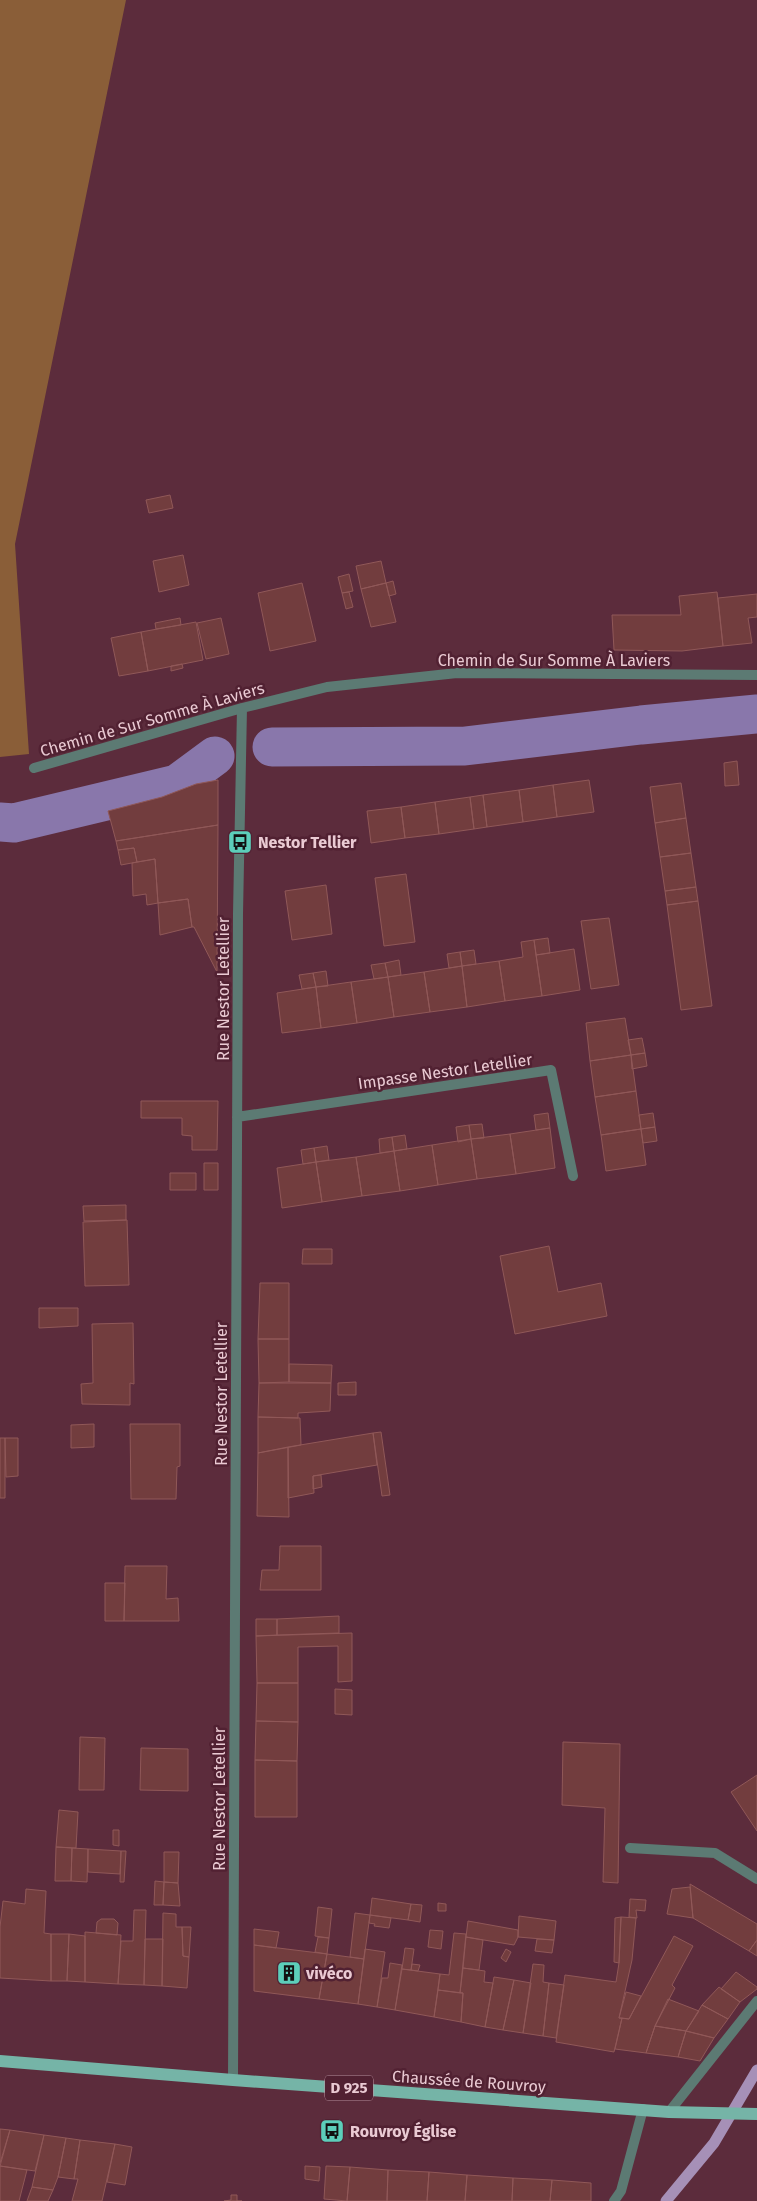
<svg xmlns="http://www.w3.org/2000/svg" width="757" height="2201" font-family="'Fira Sans',sans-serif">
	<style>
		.green { fill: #8a5e38 }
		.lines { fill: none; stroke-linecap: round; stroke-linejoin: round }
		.stream { stroke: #a690b7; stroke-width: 11 }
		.canal { stroke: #8977ab; stroke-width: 39 }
		.building { fill: #723d3e; stroke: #905858 }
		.service { stroke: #5c7a73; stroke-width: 10 }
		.minor { stroke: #5c7a73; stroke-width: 10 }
		.primary { stroke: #75b4a7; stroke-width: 12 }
		.labels { text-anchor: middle; stroke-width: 5; stroke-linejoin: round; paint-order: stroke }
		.shield { fill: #512132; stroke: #bc97a3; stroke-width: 1 }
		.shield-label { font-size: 15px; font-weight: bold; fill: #eacad3 }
		.street-label { font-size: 16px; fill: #eacad3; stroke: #512132 }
		.poi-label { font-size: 16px; font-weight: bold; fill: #eacad3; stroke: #512132; text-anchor: start }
	</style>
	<rect width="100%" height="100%" fill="#5c2c3c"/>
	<path class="green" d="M0 0H126L15 544 29 754 0 757Z"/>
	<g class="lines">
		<path class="stream" d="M666 2201 714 2143 757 2070"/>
		<path class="canal" d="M272 747 465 746 641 725 757 714
			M0 822 14 823 177 784 215 756"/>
	</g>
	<path class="building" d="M170 495 173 508 149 513 146 500Z
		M183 555 189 585 159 592 153 561Z
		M381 561 386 583 361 589 356 566Z
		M349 574 353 591 342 593 338 577Z
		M393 581 396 594 389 596 386 583Z
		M302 583 316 641 270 651 258 593Z
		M386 583 396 622 371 627 361 589Z
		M349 592 353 607 346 609 342 593Z
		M717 592 723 646 682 651 614 650 612 615H681L679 596Z
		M757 594V617L748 618 752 643 723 646 718 598Z
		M180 618 181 625 156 629 155 623Z
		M221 618 229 654 206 659 197 623Z
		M196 622 203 660 148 671 141 632Z
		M141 632 148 671 119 676 111 638Z
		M182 664 183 668 171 671V666Z
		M737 761 739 785 725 786 724 763Z
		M218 780V825L116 841 108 811 162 797 196 784Z
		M589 780 594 812 557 817 553 785Z
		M681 783 686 818 655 823 650 787Z
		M553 785 557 817 523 822 519 790Z
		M519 790 523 822 487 827 483 795Z
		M483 795 487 827 474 829 470 797Z
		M470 797 474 829 439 834 435 802Z
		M435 802 439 834 405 838 401 807Z
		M401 807 405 838 371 843 367 811Z
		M686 818 691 853 660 857 655 823Z
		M218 825 217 972 194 927H192L188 899 158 903 155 859 137 862 134 848 118 850 116 841Z
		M134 848 137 862 121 865 118 850Z
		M691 853 696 887 665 891 660 857Z
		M155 859 158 903 147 905 146 894 133 896 132 863Z
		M406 874 415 942 384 946 375 878Z
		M326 885 332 934 292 940 285 891Z
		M696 887 698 901 667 905 665 891Z
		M188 899 192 927 160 935 158 903Z
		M698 901 712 1006 681 1010 667 905Z
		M609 918 619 985 591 989 581 921Z
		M548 938 550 953 536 955 534 940Z
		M534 940 542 996 505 1001 499 961 523 957 521 942Z
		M574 949 580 990 542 996 536 955Z
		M474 950 476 964 462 966 460 952Z
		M460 952 462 966 449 968 447 954Z
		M399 960 401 975 388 977 385 963Z
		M499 961 505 1001 467 1007 462 966Z
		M385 963 388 977 374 979 371 965Z
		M462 966 467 1007 430 1012 424 972Z
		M326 971 328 986 316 987 313 973Z
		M424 972 430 1012 394 1017 388 977Z
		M313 973 316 987 302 989 299 975Z
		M388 977 394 1017 357 1023 351 982Z
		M351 982 357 1023 321 1028 316 987Z
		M316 987 321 1028 282 1033 277 993Z
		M625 1018 631 1055 590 1061 586 1023Z
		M642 1038 645 1053 631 1055 628 1040Z
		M645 1053 647 1066 632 1069 631 1055Z
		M631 1055 636 1091 595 1097 590 1061Z
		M636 1091 641 1129 601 1135 595 1097Z
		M141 1101H218L217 1150H192V1136L182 1135V1118H141Z
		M548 1113 550 1128 536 1130 534 1115Z
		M653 1113 655 1127 641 1129 639 1115Z
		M482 1124 484 1138 471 1139 469 1125Z
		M469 1125 471 1139 458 1142 456 1127Z
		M655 1127 657 1141 643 1143 641 1129Z
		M550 1128 555 1168 516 1174 510 1134Z
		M641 1129 646 1165 606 1171 601 1135Z
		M510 1134 516 1174 477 1179 471 1139Z
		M405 1135 407 1149 394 1151 392 1137Z
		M392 1137 394 1151 380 1153 379 1139Z
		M471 1139 477 1179 438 1185 432 1145Z
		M432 1145 438 1185 400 1191 394 1151Z
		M327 1146 329 1160 316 1162 314 1148Z
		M314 1148 316 1162 303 1164 301 1150Z
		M394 1151 400 1191 362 1196 356 1157Z
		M356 1157 362 1196 322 1202 316 1162Z
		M316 1162 322 1202 282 1208 277 1168Z
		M204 1163H218V1190H204Z
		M170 1173H196V1190H170Z
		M126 1205V1220L84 1221 83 1206Z
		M127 1220 129 1285 85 1286 83 1222Z
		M549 1246 558 1292 601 1283 607 1316 515 1334 500 1256Z
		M303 1249H332V1264H302Z
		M260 1283H289V1339H258Z
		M39 1308H78V1326L39 1328Z
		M133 1323 134 1384 130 1383V1405L82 1404 81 1384 93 1383 92 1324Z
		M258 1339H289V1382L259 1383Z
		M289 1364 332 1365 331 1383 289 1382Z
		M356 1382V1395H338V1383Z
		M259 1383H331L330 1411 298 1413V1418L258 1417Z
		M258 1417 300 1418 301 1445 258 1453Z
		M94 1424V1447L71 1448V1425Z
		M130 1424H180V1466L177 1467 176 1499H131Z
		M381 1432 390 1495 382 1496 373 1433Z
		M373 1433 377 1465 313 1476 314 1493 288 1498V1447Z
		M0 1438H5V1498H0Z
		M5 1438H18V1476L6 1477Z
		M288 1447 289 1517 257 1516 258 1453Z
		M321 1475 322 1487 313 1489V1476Z
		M280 1546H321V1590H260L262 1570H279Z
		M125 1566H167L166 1599 178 1598 179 1621H124Z
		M105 1583H125L124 1621H105Z
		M339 1616V1633L277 1635V1619Z
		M256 1619H277V1635L256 1636Z
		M352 1633V1681L338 1682V1646L298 1647V1683H257L256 1636Z
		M257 1683H298V1722L256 1721Z
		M335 1689 352 1690V1715L335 1714Z
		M256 1721 298 1722 297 1761 255 1760Z
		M80 1737 105 1738 104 1790H79Z
		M563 1742 620 1744 618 1883 603 1882 605 1808 562 1805Z
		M141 1748 188 1749V1791L140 1790Z
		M255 1760 297 1761V1817H255Z
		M757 1775V1831L731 1792Z
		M59 1810 78 1812 76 1848 56 1847Z
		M113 1830H119V1846L113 1845Z
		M56 1847 72 1848 71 1881H55Z
		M72 1848 88 1849 87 1882 71 1881Z
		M88 1849 121 1851 120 1874 88 1872Z
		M121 1851H126L124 1882H120Z
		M164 1852H179L178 1883 164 1882Z
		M155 1881 164 1882 163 1905H154Z
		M164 1882 178 1883 180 1906 163 1905Z
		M690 1884 757 1924V1940L749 1951 693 1918Z
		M690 1887 693 1918 667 1914 672 1889Z
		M26 1889 46 1891 44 1933 51 1934V1981L0 1978V1927L3 1901 25 1904Z
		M372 1898 411 1904 408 1920 370 1915Z
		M630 1899 646 1900 645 1911 636 1910 637 1918 629 1917Z
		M438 1903 446 1904V1911H438Z
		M411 1904 422 1905 420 1922 408 1920Z
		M318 1907 332 1909 329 1938 315 1936Z
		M134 1910H146L144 1985 118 1984 121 1941H133Z
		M163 1913 176 1914V1927H182L183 1956 189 1957 187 1988 162 1986Z
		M355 1913 370 1915 364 1959 350 1957Z
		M370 1915 391 1918 389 1928 374 1926 375 1924 369 1923Z
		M519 1916 556 1921 554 1940 518 1937Z
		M621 1917 636 1918 632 1960 619 2018H622L614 2052 556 2042 565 1975 616 1982 619 1963Z
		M621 1917 619 1963 614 1962 615 1918Z
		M101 1919H114L118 1923 117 1935 96 1933 97 1922Z
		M468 1921 518 1930V1937L514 1945 466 1937Z
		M182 1927H191L189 1957 183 1956Z
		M254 1929 279 1932 276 1948 254 1945Z
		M430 1930 443 1931 441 1949 428 1947Z
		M85 1932 121 1935 118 1984 85 1982Z
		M454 1933 466 1934 460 1993 438 1990 440 1974 449 1975Z
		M51 1934H69L67 1981H51Z
		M69 1934 85 1936V1982L67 1981Z
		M674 1936 693 1946 672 1985 675 1988 655 2026 646 2053 615 2049 622 2018 629 2019Z
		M318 1937 329 1938 327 1954 315 1952Z
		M466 1937 483 1940 479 1970 463 1968Z
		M145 1939H163L162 1986 144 1985Z
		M537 1939 554 1940 552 1953 535 1951Z
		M757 1940V1956L749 1951Z
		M254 1945 327 1954 319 1999 254 1991Z
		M405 1948 414 1949 411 1970 402 1969Z
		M365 1949 385 1952 377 2007 358 2004Z
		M506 1949 511 1952 506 1962 501 1958Z
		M327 1954 364 1959 358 2004 319 1999Z
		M390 1963 402 1965 395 2010 377 2007 382 1978H388Z
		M412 1964 420 1965 418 1971 411 1970Z
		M533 1964 544 1965 543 1982 549 1983 543 2036 523 2033Z
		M463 1968 485 1971 484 1982 493 1983 485 2027 461 2022 463 1993H460Z
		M402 1969 440 1974 434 2017 395 2010Z
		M736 1972 757 1987V1989L740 2002 721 1989Z
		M494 1977 514 1980 503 2030 485 2027Z
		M514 1980 531 1983 523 2033 503 2030Z
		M549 1983 564 1985 556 2038 543 2036Z
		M719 1987 740 2002 728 2019 702 2005Z
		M438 1990 463 1993 461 2022 434 2017Z
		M626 1992 641 1996 629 2019 619 2018Z
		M668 1999 699 2011 686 2031 655 2026Z
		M702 2005 728 2019 714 2038 686 2031Z
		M655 2026 686 2031 678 2057 646 2053Z
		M686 2031 714 2038 700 2061 678 2057Z
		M0 2129 10 2130 0 2163Z
		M10 2130 44 2135 35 2171 0 2166Z
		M44 2135 66 2138 58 2177 53 2190 32 2187Z
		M66 2138 80 2140 74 2179 58 2177Z
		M80 2140 115 2144 102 2201H72L78 2179H74Z
		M115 2144 132 2147 125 2185 107 2182Z
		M0 2166 27 2170 19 2201H0Z
		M305 2166 320 2167 319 2181 305 2179Z
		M326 2166 350 2167 347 2201 324 2199Z
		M350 2167 388 2170 387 2201H347Z
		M388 2170 429 2172 427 2201H387Z
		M429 2172 467 2175 465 2201H427Z
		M467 2175 513 2178 512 2201H465Z
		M513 2178 552 2180 550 2201H512Z
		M552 2180 591 2183V2201H550Z
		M32 2187 53 2190 48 2201H27Z
		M231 2195H237V2201H242H224L231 2200Z"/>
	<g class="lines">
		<path class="service" d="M630 1848 715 1853 757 1879
			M669 2112 757 2001"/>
		<path class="minor" d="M34 768 242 708 327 687 457 673 757 675
			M237 1117 551 1070 573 1176
			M233 2080 238 914 242 708
			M614 2201 621 2191 643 2109"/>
		<path class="primary" d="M0 2061 233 2080 669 2112 757 2114"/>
	</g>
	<defs>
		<symbol id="bus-square" viewBox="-11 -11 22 22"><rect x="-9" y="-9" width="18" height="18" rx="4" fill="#5cceba" stroke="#512132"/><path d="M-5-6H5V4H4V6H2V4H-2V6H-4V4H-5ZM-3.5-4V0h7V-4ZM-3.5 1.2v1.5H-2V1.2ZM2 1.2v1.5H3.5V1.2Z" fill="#111"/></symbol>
		<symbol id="building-square" viewBox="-11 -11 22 22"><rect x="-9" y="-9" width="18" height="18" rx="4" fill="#5cceba" stroke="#512132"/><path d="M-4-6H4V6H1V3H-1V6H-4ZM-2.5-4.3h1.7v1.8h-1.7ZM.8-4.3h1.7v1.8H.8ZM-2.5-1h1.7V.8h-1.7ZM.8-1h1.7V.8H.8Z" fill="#111"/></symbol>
	</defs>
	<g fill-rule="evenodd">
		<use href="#bus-square" x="226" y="828" width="28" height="28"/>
		<use href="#building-square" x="275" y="1959" width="28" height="28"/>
		<use href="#bus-square" x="318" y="2117" width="28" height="28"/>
	</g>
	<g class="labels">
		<rect class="shield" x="325" y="2075.5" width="48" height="25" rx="4"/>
		<g class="shield-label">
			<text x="349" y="2093">D 925</text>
		</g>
		<g class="street-label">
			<text x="554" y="666">Chemin de Sur Somme À Laviers</text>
			<text transform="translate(152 719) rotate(-16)" y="6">Chemin de Sur Somme À Laviers</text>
			<text transform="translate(223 989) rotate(-90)" y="6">Rue Nestor Letellier</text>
			<text transform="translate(445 1071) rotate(-8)" y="6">Impasse Nestor Letellier</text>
			<text transform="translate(221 1394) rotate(-90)" y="6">Rue Nestor Letellier</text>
			<text transform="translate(219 1799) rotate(-90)" y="6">Rue Nestor Letellier</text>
			<text transform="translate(469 2081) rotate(4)" y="6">Chaussée de Rouvroy</text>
		</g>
		<g class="poi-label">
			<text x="258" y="848">Nestor Tellier</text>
			<text x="306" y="1979">vivéco</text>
			<text x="350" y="2137">Rouvroy Église</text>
		</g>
	</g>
</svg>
